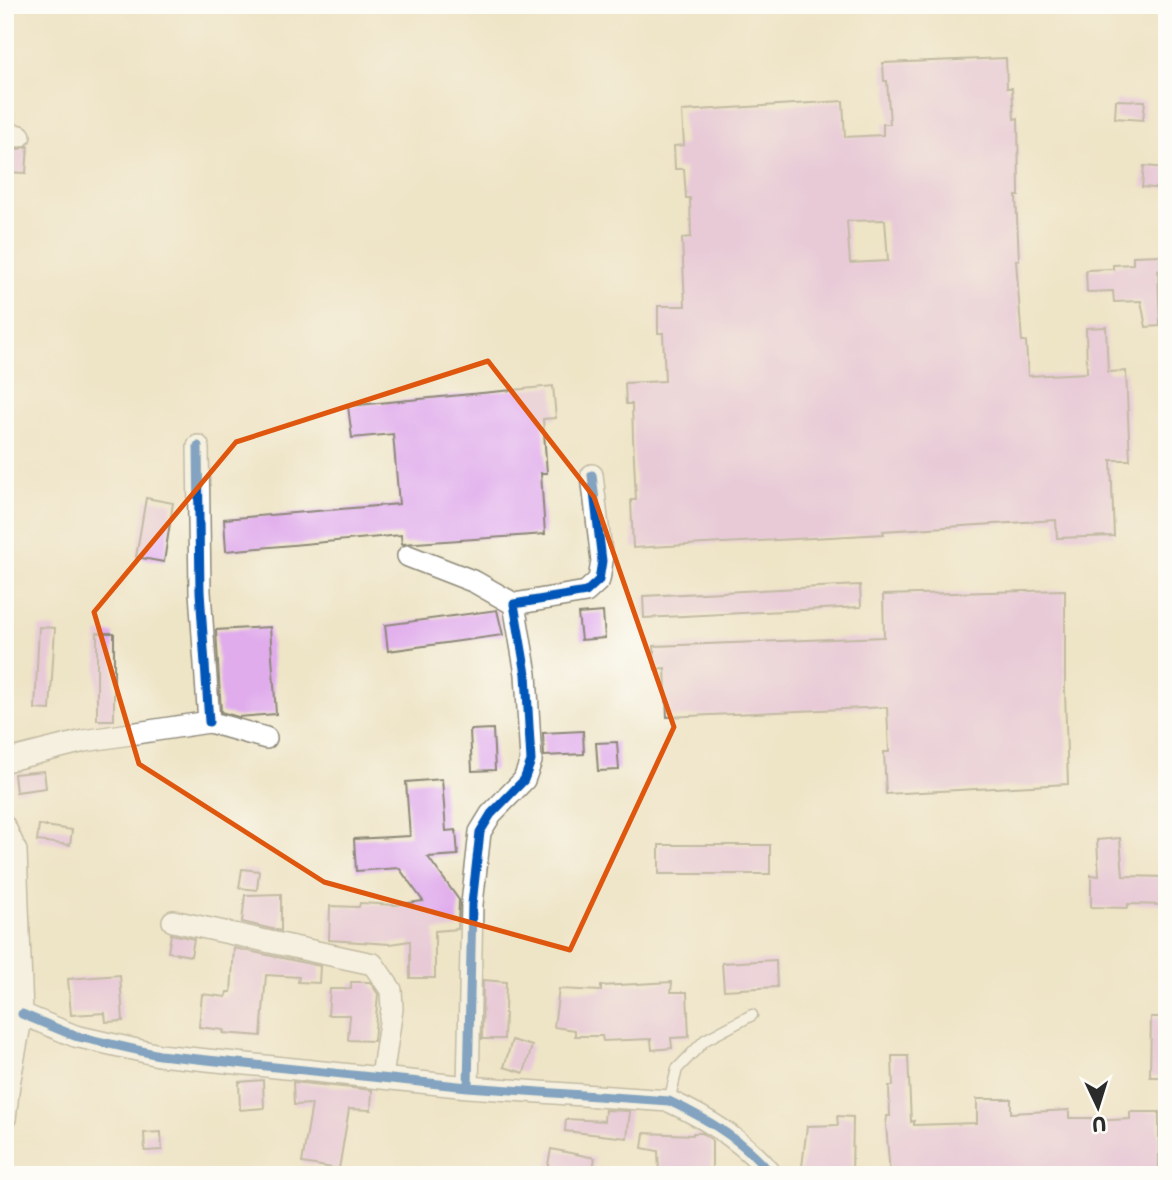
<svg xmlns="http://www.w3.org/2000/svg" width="1172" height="1180" font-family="'Playpen Sans',sans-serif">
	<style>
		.building { fill: #e0acec; fill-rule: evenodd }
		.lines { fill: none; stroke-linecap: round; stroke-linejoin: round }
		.lane-casing { stroke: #8c8878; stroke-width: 13 }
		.street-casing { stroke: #8c8878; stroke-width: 24 }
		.lane { stroke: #fff; stroke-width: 10 }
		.street { stroke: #fff; stroke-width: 21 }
		.cycleway-casing { stroke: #fdfcf7; stroke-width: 13 }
		.cycleway { stroke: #0057b8; stroke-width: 9 }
		.marked { fill: none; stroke: #df570e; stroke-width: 5; stroke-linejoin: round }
	</style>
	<rect width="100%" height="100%" fill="#fdfcf7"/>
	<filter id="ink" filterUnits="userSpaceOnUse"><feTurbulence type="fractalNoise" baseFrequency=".0143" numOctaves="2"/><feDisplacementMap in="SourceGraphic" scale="14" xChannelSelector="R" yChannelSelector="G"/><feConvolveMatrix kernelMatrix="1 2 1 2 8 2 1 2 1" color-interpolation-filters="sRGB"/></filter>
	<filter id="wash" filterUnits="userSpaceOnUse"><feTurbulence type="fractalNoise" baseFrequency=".00686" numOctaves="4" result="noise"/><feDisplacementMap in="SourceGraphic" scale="28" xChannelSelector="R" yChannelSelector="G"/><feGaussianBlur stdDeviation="1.57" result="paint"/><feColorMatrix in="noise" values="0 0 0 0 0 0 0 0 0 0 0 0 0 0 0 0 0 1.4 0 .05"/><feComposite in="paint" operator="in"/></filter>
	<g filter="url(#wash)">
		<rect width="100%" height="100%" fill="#eee4c6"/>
		<g id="blocks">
			<path class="building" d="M1006 58 1007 88H1012L1014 119 1018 118 1019 196H1016L1019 260H1016L1022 342H1026L1028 376 1087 373 1086 328 1106 327 1108 372 1126 371 1130 460H1111L1114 536 1057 538 1056 520 883 531 884 534 633 548 631 500H636L633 438 632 404H626L625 383 665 381 663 333H658V306H685L682 238 691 237 690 198H686L684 169H675L674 146 684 145 682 111 843 101 845 137 883 135V124H890L887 81H884L883 63ZM885 220 888 261 850 263 847 221Z
				M1116 100 1145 101 1143 120 1115 118Z
				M28 146 26 173 5 172V147L19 149Z
				M1144 166 1167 168V189L1142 187Z
				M1160 255 1161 269 1158 270 1160 326 1146 327 1141 301 1114 302 1113 291 1087 292 1086 270 1113 269V265L1133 264V256Z
				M553 386 556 418 543 419 547 473H541L545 534 402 544 401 535 226 551 224 519 399 504 393 434 352 438 348 406Z
				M146 498 173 503 164 562 136 557Z
				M860 585 861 607 644 618 643 596Z
				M1065 590V693L1068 784 886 794 884 752H889L887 707 667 717 665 668 655 669 654 646 884 637 883 595Z
				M497 610 503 635 388 651 385 625Z
				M603 612 605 638 581 640 578 614Z
				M39 627 55 628 50 710 35 709Z
				M270 627 276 714 238 717 221 712 216 630Z
				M97 633H114V720H97Z
				M493 729 495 770 472 771 470 730Z
				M583 731 584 754 544 756 543 733Z
				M617 742 619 770 598 771 596 743Z
				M44 771 46 788 16 792 14 774Z
				M442 779 446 831 456 830 458 855 428 857 459 900 458 929 435 931V978H410V941L390 944 329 940 330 906 359 907 360 903 395 905 423 901 399 868 356 871 354 839 410 836 406 782Z
				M39 825 72 830 70 845 37 841Z
				M1120 838 1123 876 1167 877V905L1128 904V908L1091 907V875L1099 876 1097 840Z
				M659 845H770V874H659Z
				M242 869 259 871 257 890 239 888Z
				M281 894V931L242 922 245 895Z
				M171 934 194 939 191 956 168 952Z
				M234 948 320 966 319 983 298 982 299 977 266 975 261 1036 223 1033 224 1030 199 1027 202 994 226 997 227 992H231Z
				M776 960 777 987 724 990 722 963Z
				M120 975 123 1021 106 1022 105 1013 71 1015 68 979Z
				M483 980 506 982 504 1039H482Z
				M351 982H370L378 994 374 1041 348 1040 350 1015H328L330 989H351Z
				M672 982 671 992H687L689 1037 671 1038 672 1048 652 1050 651 1039 603 1041 602 1036H575V1030L554 1027 559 989 601 991V986Z
				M1151 1017H1167V1077H1150Z
				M512 1040 532 1046 524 1073 504 1067Z
				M892 1056H908L911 1122 914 1121V1125L977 1123V1099H1011V1113L1069 1110V1118H1092V1121L1130 1119V1112H1159V1175H890L886 1124 887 1116H890L889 1086H893Z
				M263 1080 264 1108 240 1110 239 1082Z
				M293 1082 372 1090 371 1110 349 1109 339 1169 302 1163 312 1104 294 1105Z
				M605 1110 630 1111 627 1138 565 1131 566 1119 604 1121Z
				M837 1116 853 1117 852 1175H801L807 1126 838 1125Z
				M161 1132 162 1150 145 1151 144 1133Z
				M644 1133 693 1135V1133H702L712 1140V1171L659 1174 658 1151 642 1148Z
				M551 1149 595 1158 592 1175H546Z"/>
		</g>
	</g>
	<g filter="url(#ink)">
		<use href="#blocks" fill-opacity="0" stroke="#8c8878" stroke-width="2"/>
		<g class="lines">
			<defs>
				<path id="lane" d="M669 1101 677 1069 705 1040 752 1015"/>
				<path id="street" d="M5 134 20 136
					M198 446 200 592 209 722
					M408 556 475 582 514 604
					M5 761 84 741 209 722 266 738
					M5 827 16 851 22 1014 9 1084 5 1119
					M173 921 373 964 391 990 392 1009 382 1077
					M22 1014 75 1036 159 1055 468 1087 669 1101C706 1118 746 1142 772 1175
					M468 1087 472 904 480 832 491 814 524 780 531 761 526 674 514 604 586 592 599 580 602 561 592 475"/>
			</defs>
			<use href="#lane" class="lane-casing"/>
			<use href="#street" class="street-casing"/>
			<use href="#lane" class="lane"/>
			<use href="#street" class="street"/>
			<defs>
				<path id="cycleway" d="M198 446 200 592 209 722
					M22 1014 75 1036 159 1055 468 1087 669 1101C706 1118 746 1142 772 1175
					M468 1087 472 904 480 832 491 814 524 780 531 761 526 674 514 604 586 592 599 580 602 561 592 475"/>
			</defs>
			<use href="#cycleway" class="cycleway-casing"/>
			<use href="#cycleway" class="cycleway"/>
		</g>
	</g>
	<path d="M0 0H1172V1180H0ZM488 361 594 497 674 727 570 950 324 882 139 764 94 612 236 442Z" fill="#eee4c6" fill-opacity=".55" fill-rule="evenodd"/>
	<path class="marked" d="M488 361 594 497 674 727 570 950 324 882 139 764 94 612 236 442Z"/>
	<rect width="1172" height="1180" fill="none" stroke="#fdfcf7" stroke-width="28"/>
	<g transform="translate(1098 1107) rotate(176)" stroke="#fdfcf7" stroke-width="5" paint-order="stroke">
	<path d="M0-5L12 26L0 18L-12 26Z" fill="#2b2b2b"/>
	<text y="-10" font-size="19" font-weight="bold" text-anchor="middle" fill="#2b2b2b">U</text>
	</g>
</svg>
